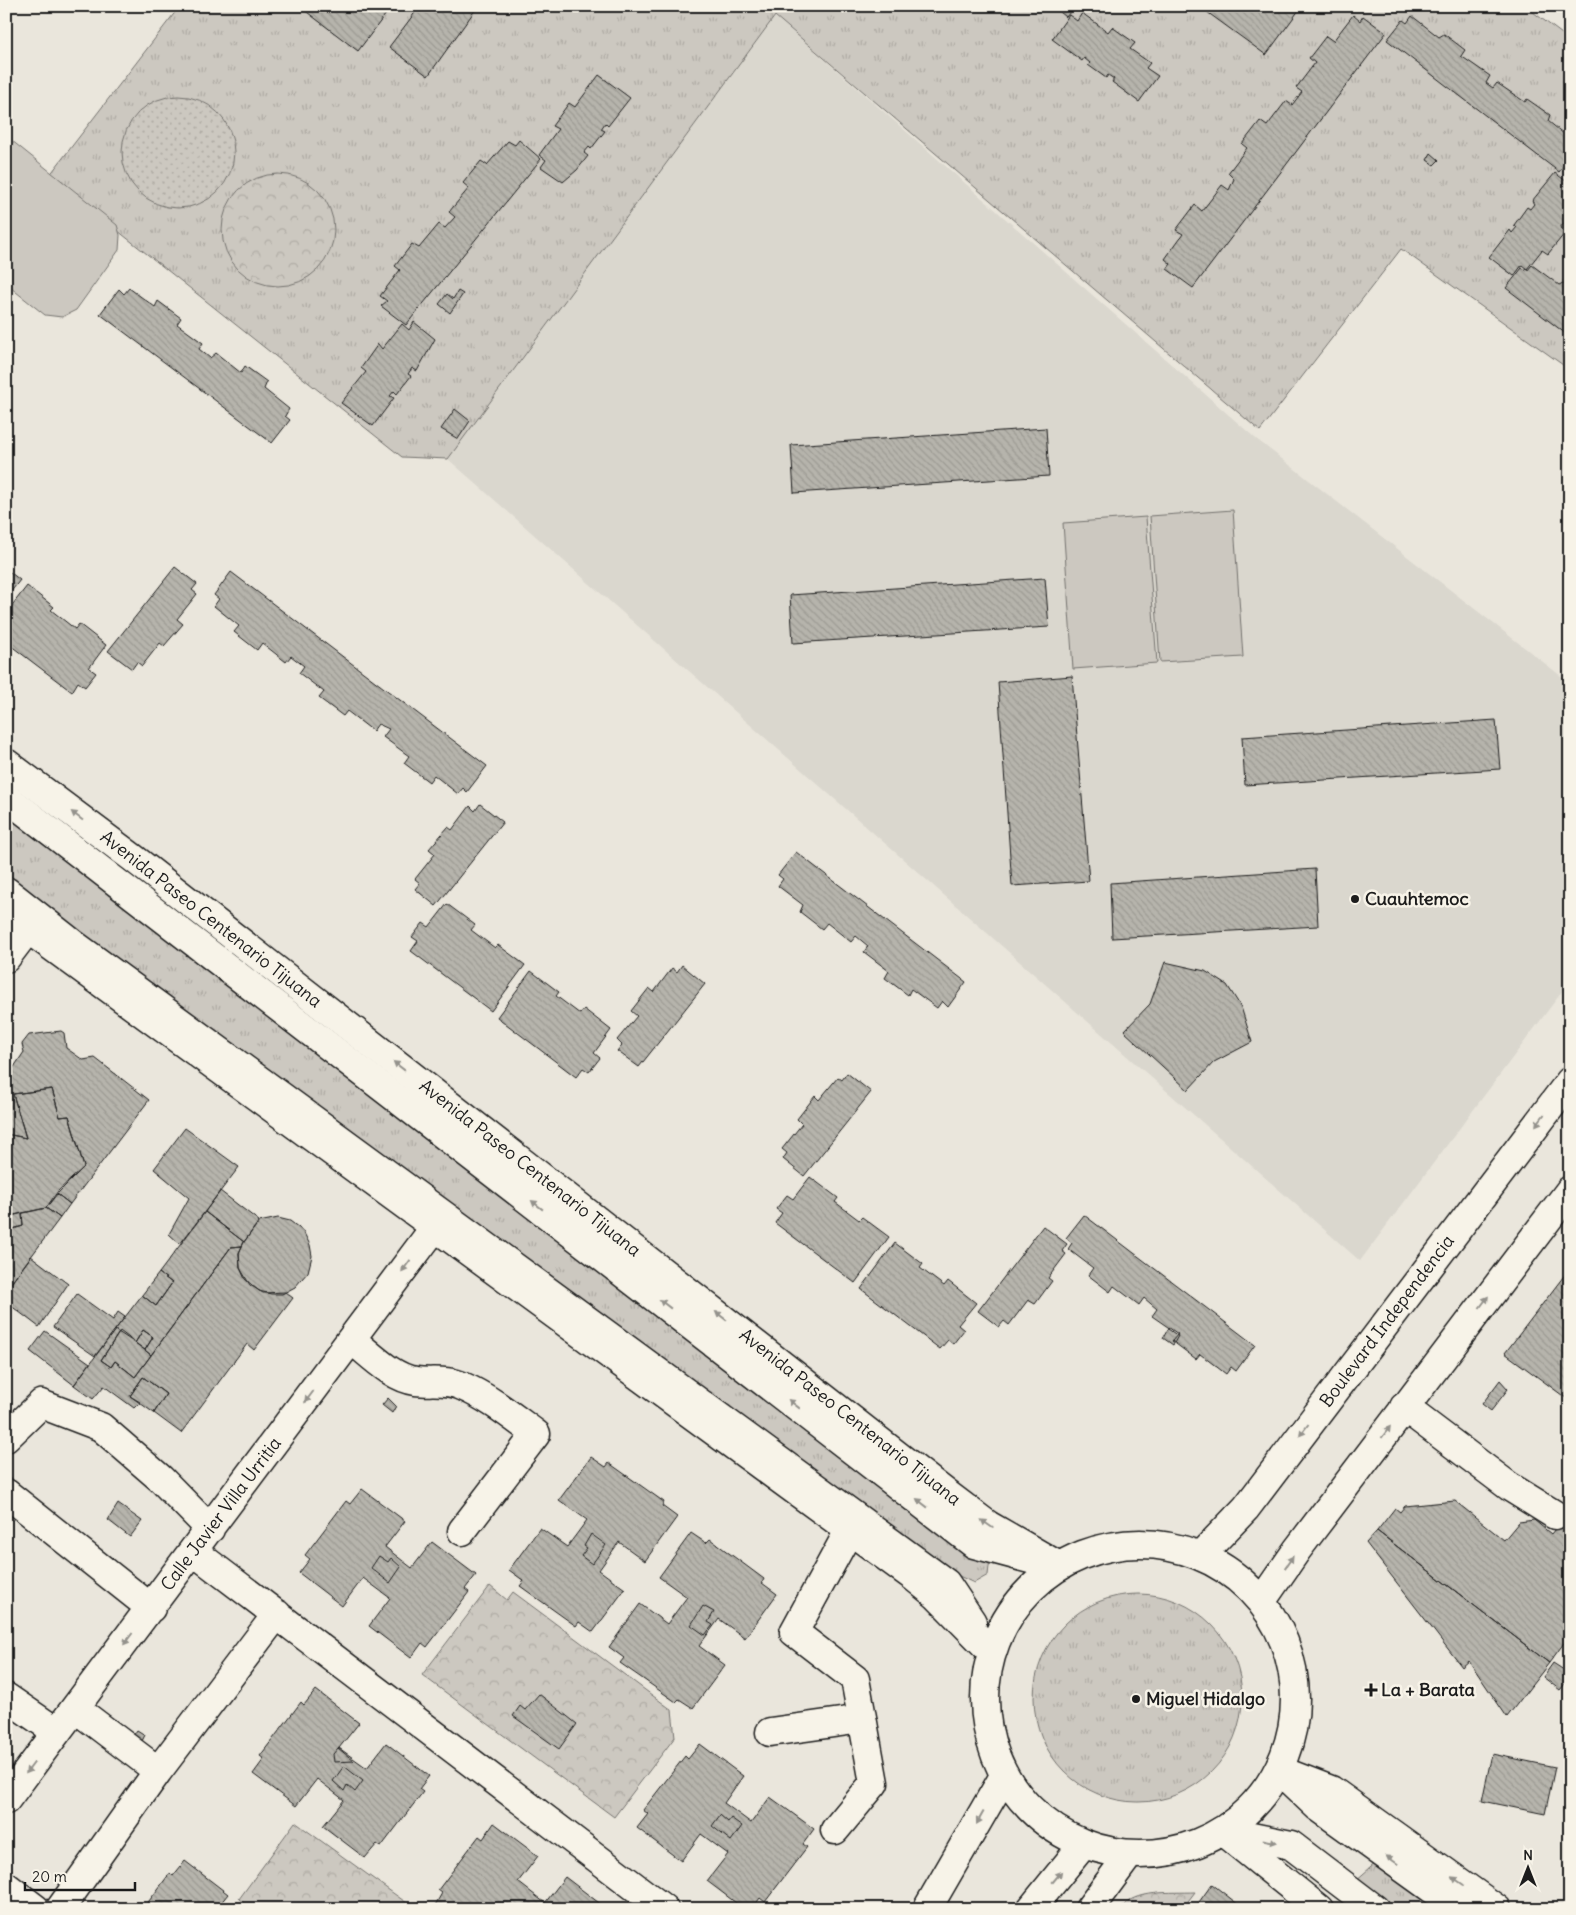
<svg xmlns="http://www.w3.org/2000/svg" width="1576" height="1915" font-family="Delius,sans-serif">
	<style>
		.built { fill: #dad7ce }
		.grass { fill: url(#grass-tufts); stroke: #74726e }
		.park { fill: url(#park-crowns); stroke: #74726e }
		.garden { fill: url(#garden-dots); stroke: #74726e }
		.pitch { fill: #ccc8c0; stroke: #74726e }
		.building { fill: url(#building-back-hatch); stroke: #1c1c1c }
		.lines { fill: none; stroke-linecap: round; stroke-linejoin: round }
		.minor-casing { stroke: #1c1c1c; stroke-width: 31 }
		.major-casing { stroke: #1c1c1c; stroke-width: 31 }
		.minor { stroke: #f7f3e8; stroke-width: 28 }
		.major { stroke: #f7f3e8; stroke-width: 28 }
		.oneway { fill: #94928c }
		.poi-dot { fill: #1c1c1c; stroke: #f7f3e8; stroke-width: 2 }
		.labels { text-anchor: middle; stroke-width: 5; stroke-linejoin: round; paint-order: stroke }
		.poi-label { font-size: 18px; font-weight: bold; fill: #1c1c1c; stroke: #f7f3e8; text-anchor: start }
		.street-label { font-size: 18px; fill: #1c1c1c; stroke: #f7f3e8 }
	</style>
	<defs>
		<pattern id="grass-tufts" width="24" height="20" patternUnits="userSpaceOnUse" patternTransform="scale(1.25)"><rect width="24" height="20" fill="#ccc8c0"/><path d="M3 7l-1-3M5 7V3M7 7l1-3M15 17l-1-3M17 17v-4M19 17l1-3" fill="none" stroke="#afaba4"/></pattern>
		<pattern id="park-crowns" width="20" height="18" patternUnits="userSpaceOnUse" patternTransform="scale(1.25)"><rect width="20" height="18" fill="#ccc8c0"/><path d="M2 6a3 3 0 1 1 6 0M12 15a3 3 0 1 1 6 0" fill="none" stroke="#afaba4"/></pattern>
		<pattern id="garden-dots" width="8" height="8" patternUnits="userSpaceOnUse" patternTransform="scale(1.25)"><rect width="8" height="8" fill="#ccc8c0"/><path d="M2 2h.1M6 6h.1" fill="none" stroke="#afaba4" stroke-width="1.8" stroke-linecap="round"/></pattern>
		<pattern id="building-back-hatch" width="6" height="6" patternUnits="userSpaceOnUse" patternTransform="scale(1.25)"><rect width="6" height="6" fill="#b6b4ac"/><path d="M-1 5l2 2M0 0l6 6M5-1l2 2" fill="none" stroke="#9c9a93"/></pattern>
	</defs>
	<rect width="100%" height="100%" fill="#eae6dc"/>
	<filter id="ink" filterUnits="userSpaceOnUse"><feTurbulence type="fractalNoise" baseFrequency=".02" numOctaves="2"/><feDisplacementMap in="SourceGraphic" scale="10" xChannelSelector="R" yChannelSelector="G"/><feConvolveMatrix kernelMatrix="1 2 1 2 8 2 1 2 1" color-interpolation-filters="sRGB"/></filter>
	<g filter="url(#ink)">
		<path class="built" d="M775 16 1255 438 1570 683V981L1360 1261 448 459Z"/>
		<path class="grass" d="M180 6H1525L1570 40V370L1401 249 1260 431 775 16 448 459 402 457 49 176Z
			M6 801 990 1558 988 1575 974 1583 957 1575 86 950 6 888Z
			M1034 1698a104 104 0 1 1 208 0a104 104 0 1 1-208 0Z
			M1378 1861 1442 1909H1391L1355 1881Z"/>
		<path class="park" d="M222 230a56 56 0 1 1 112 0a56 56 0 1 1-112 0Z
			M490 1586 507 1600 513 1592 672 1710 675 1737 614 1817 422 1675Z
			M295 1822 415 1909H252L239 1899Z
			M1195 1892 1182 1909H1121C1135 1889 1172 1893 1195 1892Z"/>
		<path class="garden" d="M122 152a56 56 0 1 1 112 0a56 56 0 1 1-112 0Z"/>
		<path class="pitch" d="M6 136 117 225 120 235 119 250 76 310 62 317 45 315 6 284Z
			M1233 510 1243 657 1160 662 1150 516Z
			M1146 517 1157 663 1073 669 1063 523Z"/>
		<path class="building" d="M299 6H392L358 51Z
			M420 6H478L428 76 389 47Z
			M1053 6H1075L1066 17Z
			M1211 6H1302L1266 55 1207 12Z
			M1082 13 1108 32 1112 27 1135 43 1130 49 1150 63 1146 68 1158 76 1139 102 1112 82 1114 79 1108 75 1106 78 1088 65 1090 63 1084 58 1082 61 1052 39 1069 15 1077 21Z
			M1353 15 1360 21 1363 16 1386 33 1193 288 1167 269 1171 264 1165 259 1183 234 1176 230 1195 205 1202 211 1222 185 1229 190 1234 179 1228 173 1247 148 1242 144 1260 121 1267 126 1286 101 1292 105 1302 92 1296 88 1315 63 1309 58 1326 36 1333 41Z
			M1412 16 1439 37 1444 34 1465 50 1461 56 1490 76 1486 83 1493 88 1497 83 1525 102 1527 99 1550 115 1548 121 1570 139 1568 145 1570 158 1559 172 1387 40 1403 20 1407 23Z
			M599 75 630 98 608 126 605 123 601 129 605 131 591 149 589 147 584 153 588 156 577 170 563 182 541 167 546 160 539 155 558 129 552 126 569 103 575 107Z
			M519 140 541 159 406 325 381 306 387 301 380 296 400 270 395 266 412 244 419 248 439 224 445 228 455 217 449 212 469 188 463 183 481 161 487 165 508 141 515 145Z
			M1431 153 1439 160 1434 165 1427 160Z
			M1555 173 1570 184V215L1560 228 1565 233 1548 254 1542 250 1527 269 1522 265 1514 276 1489 257 1510 230 1512 233 1517 227 1514 225 1527 207 1530 209 1534 204 1532 201Z
			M1532 265 1559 285 1563 283 1570 287V337L1506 288 1522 268 1527 271Z
			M129 288 155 307 158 301 181 318 177 324 203 343 199 349 210 358 216 353 241 373 245 366 267 382 264 389 289 409 285 416 290 420 272 443 100 314 119 289 124 294Z
			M458 291 463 294 450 313 439 304 447 294 453 299Z
			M414 322 435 339 417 371 412 368 408 374 411 376 397 394 394 391 390 396 394 398 373 426 341 403 366 372 361 368 378 344 382 349 402 324 409 330Z
			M455 409 470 421 458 439 441 429Z
			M1046 428 1049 476 794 493 791 445Z
			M175 567 197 584 192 590 197 594 177 619 183 624 164 646 160 643 142 666 137 662 132 669 108 651Z
			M6 569 20 580 6 598Z
			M231 572 487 766 467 792 463 788 458 794 434 775 429 782 404 763 409 756 383 737 389 729 378 724 373 731 347 711 343 716 319 698 324 692 299 673 304 666 291 656 286 662 262 643 257 650 234 632 239 626 214 606 219 599 214 595Z
			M1045 578 1049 627 793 643 790 595Z
			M27 586 54 607 51 610 75 629 79 624 106 645 89 668 96 673 85 687 78 682 72 692 6 642V613Z
			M1072 676 1089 881 1012 886 998 682Z
			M1496 720 1500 769 1245 785 1242 737Z
			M480 804 503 822 436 906 415 889 420 883 415 879 435 854 429 849 448 827 452 830 470 806 475 811Z
			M796 852 966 982 948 1007 942 1001 937 1008 911 989 908 995 885 978 889 971 864 952 868 946 856 936 851 942 827 923 822 929 800 912 803 905 778 886 783 879 778 875Z
			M1315 869 1318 926 1112 938 1110 883Z
			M447 904 475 925 471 930 495 948 498 945 525 965 491 1011 411 951 418 941 412 937 423 923 429 927Z
			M1165 962 1205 971 1227 985 1241 1007 1252 1042 1214 1062 1188 1090 1124 1031 1150 1004Z
			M682 965 705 984 639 1067 617 1051 622 1045 617 1040 637 1016 631 1011 649 988 654 992 672 968 677 972Z
			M531 971 559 992 556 996 580 1014 584 1009 611 1030 594 1053 600 1058 589 1072 583 1068 576 1077 497 1017Z
			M61 1031 64 1033 66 1048 83 1060 95 1058 149 1100 70 1204 57 1194 84 1167 69 1116 60 1117 52 1089 13 1094 26 1138 6 1134V1071L12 1070 24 1052 22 1044 29 1035Z
			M847 1073 871 1092 804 1176 783 1159 787 1153 782 1149 802 1124 797 1119 815 1096 819 1100 838 1077 842 1080Z
			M52 1089 60 1117 69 1116 84 1167 58 1191 46 1208 6 1217V1134L26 1138 13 1094Z
			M185 1128 239 1167 180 1244 169 1234 189 1198 154 1169Z
			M810 1177 838 1198 835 1202 859 1220 862 1217 889 1237 855 1283 775 1223 782 1213 776 1209 787 1195 793 1199Z
			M220 1191 259 1221 244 1242 205 1212Z
			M57 1194 70 1204 60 1218 46 1208Z
			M46 1208 60 1218 6 1290V1231L23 1226 22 1213Z
			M205 1212 244 1242 242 1246 231 1247 151 1355 145 1350 153 1337 143 1330 135 1343 115 1330 142 1295 156 1306 172 1283 159 1273Z
			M22 1213 23 1226 6 1231V1217Z
			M1084 1215 1255 1345 1236 1371 1231 1367 1226 1374 1200 1354 1196 1359 1172 1341 1178 1334 1152 1316 1157 1309 1144 1298 1139 1305 1114 1286 1110 1292 1088 1275 1093 1268 1068 1249 1072 1243 1066 1238Z
			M278 1218 290 1221 303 1231 310 1245 312 1256 308 1272 295 1287 282 1294H271L259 1291 245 1279 240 1268 239 1253 244 1242 259 1222Z
			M1043 1226 1067 1244 1062 1251 1066 1254 1048 1278 1052 1281 1035 1304 1028 1300 1009 1325 1004 1321 999 1327 978 1311Z
			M895 1243 923 1264 920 1268 944 1286 948 1281 976 1303 958 1325 964 1330 953 1344 948 1340 940 1349 861 1289Z
			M242 1246 239 1253 240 1268 250 1285 263 1293 285 1292 293 1298 254 1350 247 1344 181 1433 154 1413 166 1394 143 1377 130 1396 140 1402 134 1408 104 1386 93 1399 74 1385 115 1330 119 1333 101 1360 111 1367 115 1361 135 1377 231 1247Z
			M31 1256 68 1284 39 1327 6 1302V1290Z
			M1570 1268V1401L1505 1353Z
			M159 1273 172 1283 156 1306 142 1295Z
			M77 1294 113 1320 118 1312 125 1317 95 1356 53 1327Z
			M1168 1329 1178 1336 1173 1345 1163 1338Z
			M143 1330 153 1337 145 1350 135 1343Z
			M45 1331 90 1363 74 1385 30 1351Z
			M120 1331 151 1355 135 1377 115 1361 111 1367 101 1360Z
			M143 1377 166 1394 154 1413 130 1396Z
			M1500 1380 1508 1389 1491 1411 1482 1404Z
			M388 1398 396 1406 392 1413 382 1405Z
			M591 1457 606 1467 609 1463 664 1502 662 1506 677 1517 645 1561 619 1542 599 1570 625 1589 593 1632 579 1622 576 1626 520 1586 524 1581 509 1570 540 1528 567 1547 587 1520 559 1500Z
			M362 1489 405 1521 385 1547 412 1568 432 1542 476 1575 465 1589 469 1592 427 1647 422 1643 411 1658 369 1626 390 1598 363 1578 342 1606 299 1573 310 1559 305 1555 346 1501 350 1504Z
			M1455 1501 1504 1540 1519 1522 1534 1520 1551 1534 1570 1510V1635L1549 1663 1377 1531 1395 1508 1400 1512 1405 1506Z
			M118 1504 142 1521 130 1537 108 1520Z
			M1377 1531 1549 1663 1507 1717 1469 1661 1462 1667 1366 1543Z
			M691 1533 706 1543 710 1539 764 1579 762 1583 777 1594 745 1638 719 1619 699 1646 725 1665 693 1708 679 1699 676 1702 620 1663 624 1658 609 1647 640 1604 667 1624 687 1597 659 1577Z
			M591 1534 606 1545 592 1564 581 1556 587 1548 584 1546Z
			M379 1556 388 1562 391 1558 401 1567 390 1583 371 1568Z
			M703 1606 714 1612 708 1622 713 1625 705 1635 691 1625Z
			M1553 1663 1570 1674V1678L1560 1690 1543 1677Z
			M316 1690 359 1723 339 1748 367 1768 386 1743 429 1776 419 1789 423 1792 381 1847 377 1844 365 1858 323 1826 344 1800 317 1779 296 1806 253 1774 264 1759 260 1756 301 1702 304 1705Z
			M539 1694 577 1724 559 1749 513 1716 520 1706 525 1710Z
			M137 1730 145 1735 142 1741 133 1736Z
			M700 1744 743 1776 724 1803 751 1823 770 1797 814 1829 803 1844 807 1847 765 1902 760 1898 752 1909H744L707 1881 728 1854 701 1834 681 1861 637 1828 648 1814 643 1810 685 1756 688 1759Z
			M338 1748 354 1761 334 1762 333 1754Z
			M1492 1754 1555 1767 1545 1814 1482 1801Z
			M344 1766 363 1781 355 1792 347 1785 344 1791 333 1781Z
			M720 1815 728 1822 731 1818 742 1826 731 1841 712 1826Z
			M494 1823 538 1856 518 1882 545 1903 565 1877 607 1909H433L442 1893 438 1890 479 1836 483 1839Z
			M185 1861 228 1894 216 1909H143L170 1873 173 1876Z
			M1212 1884 1244 1909H1194Z"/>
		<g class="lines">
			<defs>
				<path id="minor" d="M6 797 974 1544 1045 1563
					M6 891 72 943 946 1583 972 1622
					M6 958 28 929
					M352 1340C370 1354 392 1378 416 1381 431 1383 447 1379 462 1386 488 1397 513 1417 536 1434L462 1531
					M1404 1407 1510 1487 1555 1515
					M6 1438 41 1404 101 1427 161 1479 210 1529
					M6 1493 151 1608
					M193 1551 664 1909
					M6 1697 57 1732
					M75 1708 158 1771
					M770 1732 862 1719
					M1279 1770 1318 1807 1460 1909
					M6 1800 435 1227
					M835 1830 874 1783 855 1679 794 1632 849 1531
					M1222 1831 1291 1845 1375 1909
					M6 1886 36 1909
					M60 1909 158 1771 277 1614
					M1089 1909 1129 1855"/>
				<path id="major" d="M6 763 133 858 947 1494 988 1525 1059 1566
					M6 913 915 1578 936 1595 991 1651
					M985 1699a155 155 0 1 1 310 0a155 155 0 1 1-310 0Z
					M1200 1556 1246 1508 1570 1081
					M1261 1602 1297 1550 1570 1190
					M1279 1770 1331 1790 1497 1909
					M1222 1831 1319 1909
					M927 1909 1004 1776
					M1031 1909 1083 1845"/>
			</defs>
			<use href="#minor" class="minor-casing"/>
			<use href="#major" class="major-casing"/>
			<use href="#minor" class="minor"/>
			<use href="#major" class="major"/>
		</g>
		<defs><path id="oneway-solid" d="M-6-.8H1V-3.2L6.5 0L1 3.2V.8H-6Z" transform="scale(1.25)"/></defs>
		<g class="oneway">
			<use href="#oneway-solid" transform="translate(77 816) rotate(-143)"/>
			<use href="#oneway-solid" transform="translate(399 1066) rotate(-142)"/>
			<use href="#oneway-solid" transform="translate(1540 1120) rotate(127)"/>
			<use href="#oneway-solid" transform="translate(537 1205) rotate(-142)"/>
			<use href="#oneway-solid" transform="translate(406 1266) rotate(126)"/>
			<use href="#oneway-solid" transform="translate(1484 1302) rotate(-53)"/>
			<use href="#oneway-solid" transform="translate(665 1304) rotate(-142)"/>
			<use href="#oneway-solid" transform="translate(721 1316) rotate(-142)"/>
			<use href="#oneway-solid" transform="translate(309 1397) rotate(127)"/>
			<use href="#oneway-solid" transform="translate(794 1404) rotate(-142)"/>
			<use href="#oneway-solid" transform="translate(1304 1430) rotate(127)"/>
			<use href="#oneway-solid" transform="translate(1386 1432) rotate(-53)"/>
			<use href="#oneway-solid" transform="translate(922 1503) rotate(-142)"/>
			<use href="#oneway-solid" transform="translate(987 1524) rotate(-145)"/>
			<use href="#oneway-solid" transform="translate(1289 1562) rotate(-55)"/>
			<use href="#oneway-solid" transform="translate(128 1639) rotate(127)"/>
			<use href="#oneway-solid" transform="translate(30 1768) rotate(127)"/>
			<use href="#oneway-solid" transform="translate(980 1818) rotate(119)"/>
			<use href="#oneway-solid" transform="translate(1270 1841) rotate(11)"/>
			<use href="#oneway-solid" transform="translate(1392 1860) rotate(-145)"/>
			<use href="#oneway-solid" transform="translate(1057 1877) rotate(-50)"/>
			<use href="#oneway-solid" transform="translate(1458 1881) rotate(-145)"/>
		</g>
	</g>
	<g class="poi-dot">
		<circle cx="1355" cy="899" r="5"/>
		<path d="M1368.5 1682.5h5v5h5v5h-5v5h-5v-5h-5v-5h5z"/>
		<circle cx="1136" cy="1699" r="5"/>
	</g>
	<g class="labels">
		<g class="poi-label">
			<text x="1365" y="905">Cuauhtemoc</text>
			<text x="1381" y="1696">La + Barata</text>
			<text x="1146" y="1705">Miguel Hidalgo</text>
		</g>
		<g class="street-label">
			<text transform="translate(211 919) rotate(38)" y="6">Avenida Paseo Centenario Tijuana</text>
			<text transform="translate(530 1168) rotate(38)" y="6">Avenida Paseo Centenario Tijuana</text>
			<text transform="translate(1387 1321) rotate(-53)" y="6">Boulevard Independencia</text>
			<text transform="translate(850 1417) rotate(38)" y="6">Avenida Paseo Centenario Tijuana</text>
			<text transform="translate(221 1514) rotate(-53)" y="6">Calle Javier Villa Urritia</text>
		</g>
	</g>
	<rect width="1576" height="1915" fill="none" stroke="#f7f3e8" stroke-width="25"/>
	<rect x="12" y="12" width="1551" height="1890" fill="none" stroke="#1c1c1c" stroke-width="2" filter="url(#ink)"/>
	<g transform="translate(1528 1868)" stroke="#f7f3e8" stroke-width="4" paint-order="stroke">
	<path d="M0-4L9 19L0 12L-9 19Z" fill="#1c1c1c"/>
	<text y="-8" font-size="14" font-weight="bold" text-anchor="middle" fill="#1c1c1c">N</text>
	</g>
	<path d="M25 1882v8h110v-8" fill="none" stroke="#1c1c1c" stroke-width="2.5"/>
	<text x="32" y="1882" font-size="15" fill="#1c1c1c" stroke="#f7f3e8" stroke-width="4" paint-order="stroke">20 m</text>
</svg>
